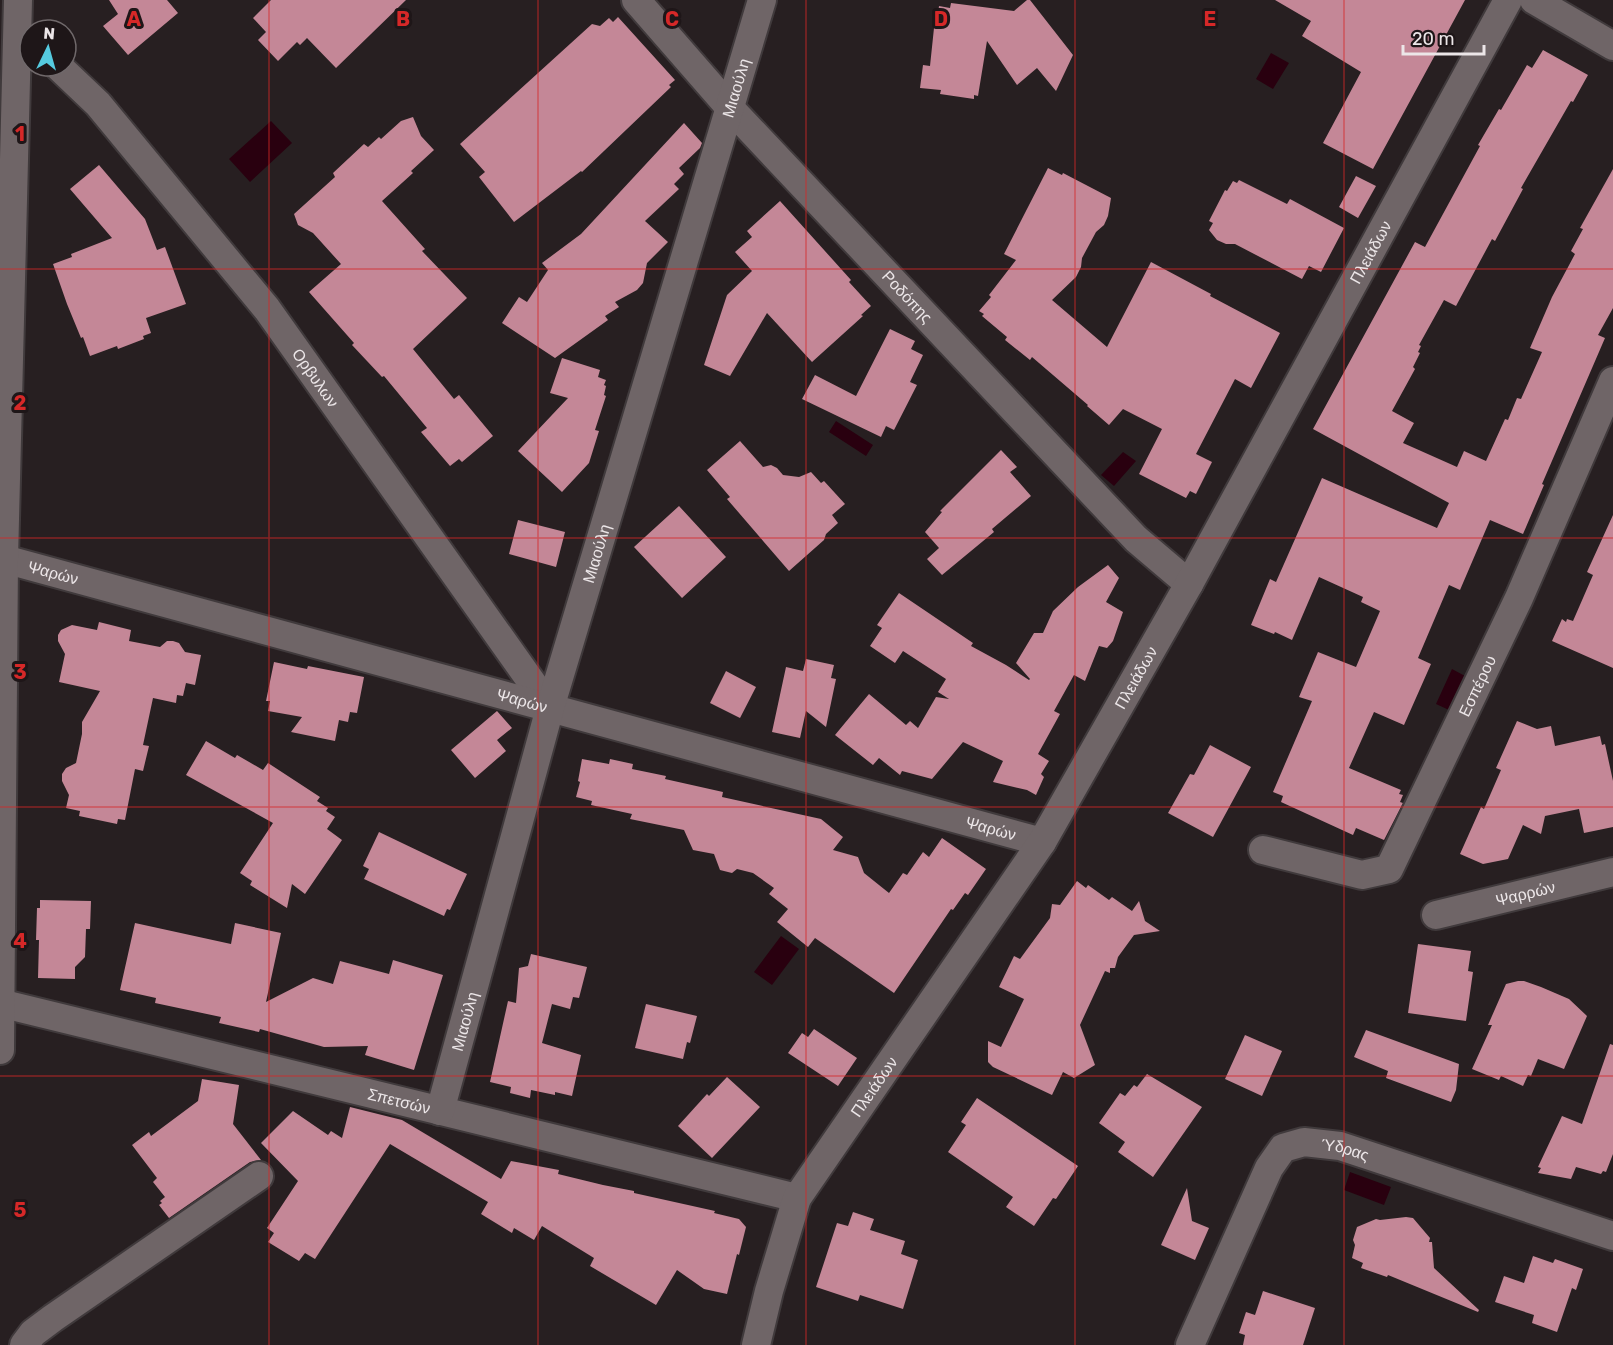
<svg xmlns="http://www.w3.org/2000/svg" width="1613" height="1345" font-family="Rubik,sans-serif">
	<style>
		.water { fill: #29000f }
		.building { fill: #c48797 }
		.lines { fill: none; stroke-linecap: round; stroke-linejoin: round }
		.minor-casing { stroke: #403a3c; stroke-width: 32 }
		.minor { stroke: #6f6567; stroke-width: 28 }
		.grid { fill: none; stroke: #d62828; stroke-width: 1.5; stroke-opacity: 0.55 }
		.labels { text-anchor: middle; stroke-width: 6; stroke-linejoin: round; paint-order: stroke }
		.street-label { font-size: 16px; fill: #ece6e8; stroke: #1e1618 }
		.grid-label { font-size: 20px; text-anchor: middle; font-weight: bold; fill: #d62828; stroke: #1e1618; stroke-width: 6; stroke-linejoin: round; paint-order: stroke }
	</style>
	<rect width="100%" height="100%" fill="#271f21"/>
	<path class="water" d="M1271 53 1289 63 1273 89 1256 79Z
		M271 121 292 143 250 182 229 159Z
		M836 421 873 445 866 456 829 432Z
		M1123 452 1136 461 1114 486 1101 475Z
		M1452 669 1465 676 1449 710 1436 704Z
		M781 936 799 949 772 985 754 972Z
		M1350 1172 1391 1187 1384 1205 1344 1190Z"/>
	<path class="building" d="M109 0H167L178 13 128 55 103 26 118 14Z
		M271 0H406L336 68 307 38 300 45 297 42 278 61 258 40 266 32 253 18Z
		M1027 0H1030L1073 55 1056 91 1037 68 1017 85 987 41 978 96 974 95V99L940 94 941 90 920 88 923 65 930 66 934 28H936L939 6 950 8 951 3 1014 11Z
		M1275 0H1465L1373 169 1323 143 1361 72 1302 36 1311 21Z
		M618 17 675 80 669 85 671 87 582 172 581 171 514 222 479 177 485 172 460 144 592 24 600 26 609 18 613 22Z
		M1543 50 1588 75 1573 102 1571 101 1521 188 1523 189 1495 241 1492 239 1456 306 1444 300 1419 345 1421 346 1418 352 1420 353 1413 367 1415 369 1392 411 1414 423 1403 443 1457 467 1464 451 1486 461 1505 419 1508 420 1517 398 1521 399 1542 352 1530 348 1552 297 1575 254 1571 251 1583 229 1580 228 1613 169V308L1598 335 1605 338 1542 484 1544 485 1523 534 1490 520 1460 590 1449 585 1418 658 1431 664 1404 725 1374 712 1349 768 1401 790 1399 794 1403 795 1400 802 1403 803 1384 840 1356 828 1353 835 1281 802 1283 796 1273 792 1312 701 1299 697 1318 652 1356 667 1380 611 1361 602 1363 597 1319 577 1292 640 1275 632 1274 634 1251 625 1270 579 1276 582 1322 478 1437 528 1449 503 1313 429 1415 242 1425 247 1480 146 1478 145 1499 109 1501 110 1527 65 1532 68Z
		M413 117 421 136 434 150 411 171 413 173 382 201 425 249 422 251 467 298 413 349 454 399 459 395 493 436 462 462 459 459 450 466 421 432 427 428 384 376 382 377 352 345 354 343 309 292 341 264 313 233 298 225 294 214 335 177 333 173 364 144 368 147 379 137 381 139 401 121Z
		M684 123 702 143 700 148 679 168 684 174 674 184 679 189 645 221 668 242 647 263 643 283 637 290 615 302 619 307 605 316 608 320 555 358 502 323 519 297 527 302 548 270 542 263 581 234Z
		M99 165 145 219 157 250 165 247 186 304 146 318 151 333 143 336 144 339 118 349 117 346 90 356 83 337 81 338 67 304 53 264 72 257 71 254 112 238 70 189Z
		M1048 168 1062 175 1063 173 1111 198 1108 216 1104 225 1096 232 1082 258 1081 267 1076 277 1052 300 1107 347 1151 262 1211 294 1210 296 1280 333 1251 388 1235 379 1196 454 1212 462 1196 494 1190 491 1186 498 1139 474 1162 429 1123 409 1109 425 1087 406 1088 405 1032 357 1030 360 1005 340 1007 337 982 316 984 314 979 311 991 297 989 295 1016 260 1004 254Z
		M1356 176 1376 186 1358 218 1339 207Z
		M1239 180 1287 204 1290 199 1344 228 1321 272 1309 266 1302 279 1235 244H1226L1217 240 1209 230 1213 223 1209 221 1225 190 1227 191 1233 181 1237 183Z
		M780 201 851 280 849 282 871 306 861 315 863 316 812 362 767 313 730 376 704 365 727 295 752 271 735 252 752 237 747 231Z
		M890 329 915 341 911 349 923 355 910 382 917 385 894 430 886 426 881 437 802 399 815 375 856 396Z
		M562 358 600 370 598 377 606 380 604 385 606 386 604 395 606 396 595 430 599 431 589 463 562 492 518 451 568 398 550 393Z
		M740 441 763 467 771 465 777 468 783 475 799 477 811 472 821 483 824 481 845 504 832 515 838 523 826 534 824 540 789 571 727 499 730 497 707 470Z
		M1001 450 1017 467 1010 472 1031 496 992 529 994 532 942 575 927 559 939 548 925 532 942 512 940 511Z
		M679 506 726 557 682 598 634 547Z
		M1613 515V668L1552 641 1562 619 1566 622 1567 619 1573 621 1593 575 1587 572Z
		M518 520 565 532 556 567 509 554Z
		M1108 565 1119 578 1106 602 1123 612 1113 641 1107 648 1099 646 1085 681 1074 675 1054 711 1060 714 1038 754 1049 761 1041 774 1044 777 1036 795 1027 790 993 782 1003 761 963 742 932 779 902 771 900 775 879 758 873 765 835 735 869 694 906 725 910 721 918 728 936 697 949 699 938 692 946 679 903 651 895 663 870 646 882 628 877 625 899 593 973 643 971 646 1006 665 1029 680 1030 679 1016 663 1034 633H1043L1053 611 1078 587Z
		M99 622 131 630 129 641 160 647 167 641H173L179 643 185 652 201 655 195 685 186 683 183 696 177 695 176 703 153 698 143 745 149 746 143 771 135 769 125 820 118 819 117 824 79 816 80 811 66 808 69 795 62 781V774L66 768 76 763 82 734V722L100 691 59 682 65 654 58 641V635L61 630 72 625 97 630Z
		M806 659 834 665 831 678 836 679 826 727 806 711 800 738 772 732 786 667 803 671Z
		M274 662 307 669 308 666 364 677 357 713 350 712 348 722 339 720 335 741 291 732 302 717 268 711 270 701H266Z
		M726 671 756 687 740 718 710 703Z
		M497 711 512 728 497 740 506 751 475 778 451 750Z
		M1517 721 1537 729 1551 726 1555 746 1600 736 1602 745 1605 744 1613 781V827L1584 833 1579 809 1545 816 1541 834 1523 825 1508 859 1483 864 1460 854 1481 807 1484 809 1501 770 1496 768Z
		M206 741 235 758 237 755 263 770 268 763 320 797 317 801 328 808 326 811 335 817 327 829 342 840 305 894 292 884 287 908 250 885 252 881 240 873 273 823 186 775Z
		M1210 745 1251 767 1213 837 1168 813 1190 774 1194 775Z
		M582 759 609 764 610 759 633 764 632 769 666 776 665 779 723 792 722 797 821 819 843 837 833 850 858 857 864 873 889 893 903 873 907 875 923 852 929 857 942 838 986 869 968 895 965 893 953 910 951 909 894 993 815 938 808 947 777 922 788 909 769 894 774 888 753 873 737 869 732 873 720 870 714 854 693 850 684 830 630 819 632 814 591 805 592 801 576 797 580 782 578 781Z
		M379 832 467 874 450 910 447 909 444 916 364 879 369 869 363 866Z
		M1077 881 1086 888 1088 885 1109 900 1112 897 1132 911 1139 901 1145 921 1160 931 1134 935 1118 957 1115 968H1110V973L1105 971 1080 1025 1095 1065 1074 1078 1063 1072 1052 1095 993 1067 988 1062V1041L1001 1047 1024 999 999 987 1014 956 1020 959 1050 918 1052 904 1060 905Z
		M40 900 91 901 90 929H86L85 957 75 967V979L38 978 39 940H36L37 908H40Z
		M135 923 231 944 235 923 281 933 266 1002 313 978 333 984 340 961 389 974 393 960 443 975 414 1070 365 1055 368 1046 324 1047 260 1029 259 1032 219 1023 221 1017 155 1003 156 998 120 990Z
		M1418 944 1471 951 1468 971 1473 972 1466 1021 1408 1013Z
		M531 954 587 967 579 998 573 997 570 1009 552 1004 542 1043 581 1055 572 1096 555 1092V1095L531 1090 530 1098 510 1093 511 1087 490 1082 508 1001 516 1003 519 968 528 966Z
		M1518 981H1524L1541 987 1569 999 1587 1016 1564 1069 1538 1059 1531 1076 1528 1075 1523 1086 1501 1076 1499 1080 1472 1069 1492 1025H1488L1506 984Z
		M646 1004 697 1016 690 1043 687 1042 683 1059 635 1048Z
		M814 1029 857 1058 838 1086 788 1053 802 1033 808 1037Z
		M1366 1030 1459 1064 1456 1090 1451 1102 1386 1078 1388 1071 1354 1057Z
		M1245 1035 1282 1051 1262 1096 1225 1079Z
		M1610 1044 1613 1045V1154L1606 1172 1603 1171 1601 1174 1576 1167 1571 1179 1538 1173 1541 1168 1538 1167 1562 1116 1582 1124Z
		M1147 1074 1202 1107 1153 1177 1118 1152 1125 1142 1099 1123 1120 1093 1125 1096 1134 1085 1137 1087Z
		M727 1077 760 1107 712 1158 678 1126 707 1094 709 1096Z
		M202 1079 239 1085 233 1124 261 1160 250 1162 169 1218 159 1205 162 1203 160 1201 165 1197 153 1182 157 1178 132 1145 149 1132 151 1136 198 1101Z
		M977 1098 1078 1166 1056 1199 1053 1198 1034 1226 1006 1207 1013 1197 948 1152 966 1125 961 1122Z
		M350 1107 402 1120 501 1179 511 1161 559 1170 558 1174 603 1185 634 1191V1193L715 1211 714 1213 739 1219 746 1227 739 1255 737 1254 727 1294 704 1289 677 1270 656 1305 590 1266 594 1258 542 1226 534 1240 514 1228 512 1233 481 1214 488 1202 390 1144 315 1259 305 1253 299 1261 268 1242 274 1233 267 1228 298 1181 261 1143 293 1111 328 1135 331 1131 342 1138Z
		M1187 1188 1192 1221 1209 1228 1195 1260 1161 1245Z
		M853 1212 874 1219 870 1230 905 1241 901 1254 918 1260 903 1309 860 1295 858 1301 816 1287 837 1223 848 1226Z
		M1406 1217 1413 1218 1430 1238 1429 1242H1432L1434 1268 1479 1310 1478 1312 1388 1275 1387 1277 1361 1268 1363 1263 1352 1258 1355 1245 1353 1240 1357 1227 1376 1219 1380 1220Z
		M1533 1256 1553 1263 1555 1259 1583 1269 1576 1290 1572 1288 1557 1332 1532 1323 1534 1315 1495 1302 1504 1276 1524 1283Z
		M1263 1291 1315 1308 1303 1345H1243L1245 1335 1239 1333 1246 1312 1255 1315Z"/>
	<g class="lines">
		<defs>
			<g id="minor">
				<path id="s1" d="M636 0 730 108 1136 539 1189 584"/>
				<path d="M1534 0 1613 46"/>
				<path id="s2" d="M58 66 98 104 267 309 550 708"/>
				<path id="s3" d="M4 559 1042 842"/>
				<path id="s4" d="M1263 850 1362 875 1389 869 1519 598 1613 381"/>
				<path id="s5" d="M1436 915 1613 872"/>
				<path id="s6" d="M0 1003 797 1198"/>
				<path d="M0 1050 4 559 18 0"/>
				<path id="s7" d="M440 1111 550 708 762 0"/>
				<path d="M24 1345 33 1333 53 1318 259 1176"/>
				<path id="s8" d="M756 1345 769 1291 797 1198 1042 842 1189 584 1508 0"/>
				<path id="s9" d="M1190 1345 1269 1168 1283 1148 1304 1142 1340 1146 1613 1236"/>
			</g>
		</defs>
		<use href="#minor" class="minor-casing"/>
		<use href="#minor" class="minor"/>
	</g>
	<path class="grid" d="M269 0V1345M538 0V1345M806 0V1345M1075 0V1345M1344 0V1345M0 269H1613M0 538H1613M0 807H1613M0 1076H1613"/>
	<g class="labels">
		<g class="street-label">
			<text dy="6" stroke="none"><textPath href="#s7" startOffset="1065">Μιαούλη</textPath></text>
			<text dy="6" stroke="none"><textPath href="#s8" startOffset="1260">Πλειάδων</textPath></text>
			<text dy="6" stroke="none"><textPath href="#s1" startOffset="402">Ροδόπης</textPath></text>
			<text dy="6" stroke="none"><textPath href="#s2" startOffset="405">Ορβυλων</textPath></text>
			<text dy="6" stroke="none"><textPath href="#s7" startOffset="579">Μιαούλη</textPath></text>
			<text dy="6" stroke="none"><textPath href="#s3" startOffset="51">Ψαρών</textPath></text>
			<text dy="6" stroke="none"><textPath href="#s8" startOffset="774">Πλειάδων</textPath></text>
			<text dy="6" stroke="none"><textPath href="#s4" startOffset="333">Εσπέρου</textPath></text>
			<text dy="6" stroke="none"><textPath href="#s3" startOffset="537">Ψαρών</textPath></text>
			<text dy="6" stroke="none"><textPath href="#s3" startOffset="1023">Ψαρών</textPath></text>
			<text dy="6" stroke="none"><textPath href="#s5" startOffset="92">Ψαρρών</textPath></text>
			<text dy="6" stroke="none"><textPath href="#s7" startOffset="93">Μιαούλη</textPath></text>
			<text dy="6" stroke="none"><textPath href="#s8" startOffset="288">Πλειάδων</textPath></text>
			<text dy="6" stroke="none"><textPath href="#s6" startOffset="411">Σπετσών</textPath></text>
			<text dy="6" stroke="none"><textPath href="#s9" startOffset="282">Ύδρας</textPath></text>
		</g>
	</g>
	<g class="grid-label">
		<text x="134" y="26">A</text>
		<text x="403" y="26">B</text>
		<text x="672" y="26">C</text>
		<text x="941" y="26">D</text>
		<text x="1210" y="26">E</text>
		<text x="20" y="141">1</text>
		<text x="20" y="410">2</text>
		<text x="20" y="679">3</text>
		<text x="20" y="948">4</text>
		<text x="20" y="1217">5</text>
	</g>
	<g transform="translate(48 48) rotate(5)"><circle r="28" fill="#1e1618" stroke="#70696b" stroke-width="1.5"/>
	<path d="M0-4.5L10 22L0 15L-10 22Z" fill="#55cadf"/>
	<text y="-9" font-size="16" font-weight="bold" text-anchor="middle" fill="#ece6e8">N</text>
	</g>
	<path d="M1403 45v9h81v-9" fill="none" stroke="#ece6e8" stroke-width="3"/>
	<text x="1412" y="45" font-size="18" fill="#ece6e8" stroke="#1e1618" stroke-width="4.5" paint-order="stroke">20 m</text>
</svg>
